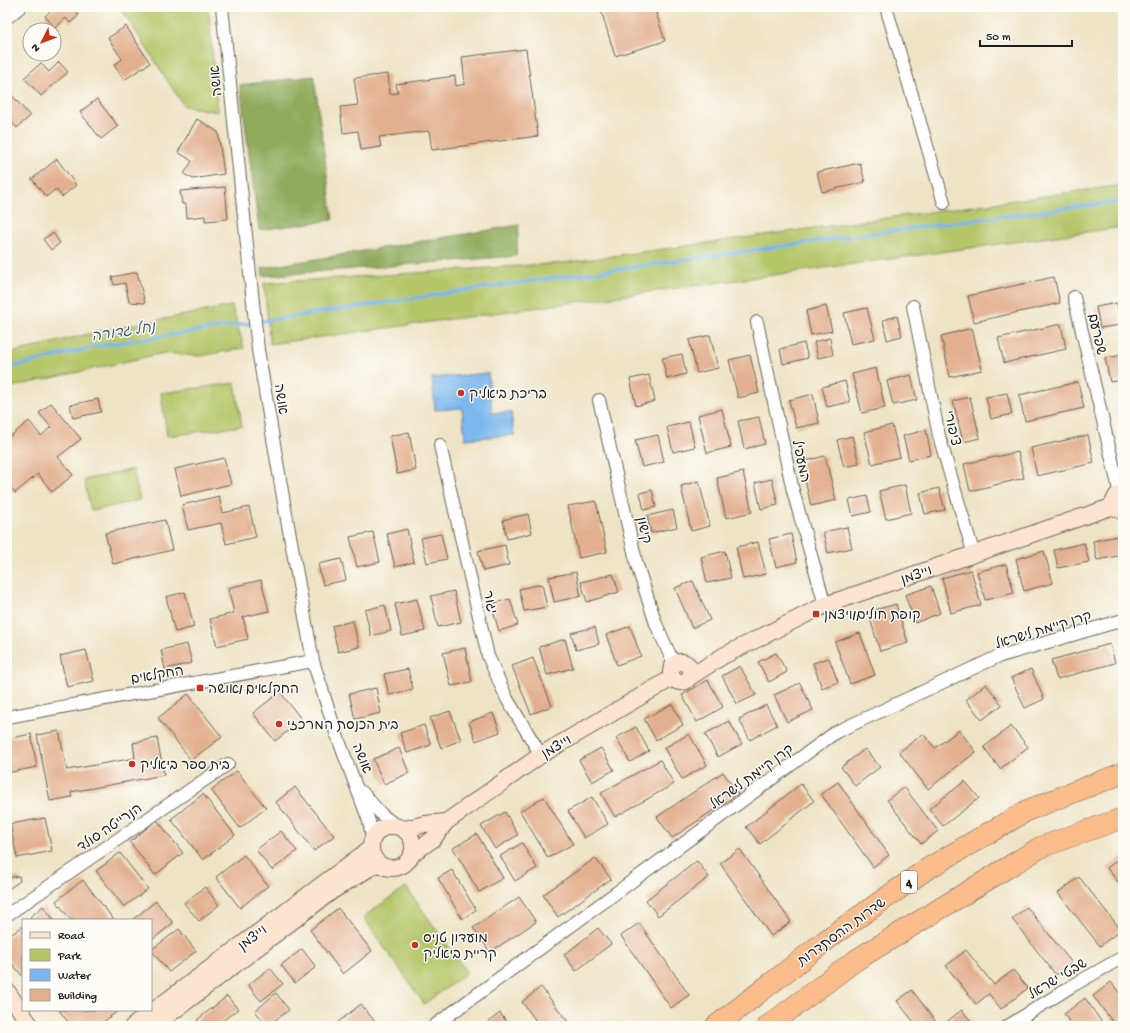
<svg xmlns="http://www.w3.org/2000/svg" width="1130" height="1033" font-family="'Gochi Hand','Playpen Sans Hebrew',sans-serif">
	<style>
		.green { fill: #b5c669; stroke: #687142 }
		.forest { fill: #90ab5d; stroke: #56643c }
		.water { fill: #7bb7ed; stroke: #4c6a84 }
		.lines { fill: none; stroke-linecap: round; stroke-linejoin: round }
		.stream { stroke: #7bb7ed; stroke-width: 3.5 }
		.building { fill: #e3b08f }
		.street-casing { stroke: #666257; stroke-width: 14 }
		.secondary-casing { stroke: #666257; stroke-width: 18 }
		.highway-casing { stroke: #666257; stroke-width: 22 }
		.street { stroke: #fff; stroke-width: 12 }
		.secondary { stroke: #fde4d1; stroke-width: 16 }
		.highway { stroke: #fabc8b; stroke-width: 21 }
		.poi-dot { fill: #c8321e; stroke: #fdfcf7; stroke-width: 1.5 }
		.labels { text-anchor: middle; stroke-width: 3; stroke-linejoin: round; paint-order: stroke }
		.shield { fill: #fdfcf7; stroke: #605f5e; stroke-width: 1 }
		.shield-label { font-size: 13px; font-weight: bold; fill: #1c1c1c }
		.street-label { font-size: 14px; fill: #1c1c1c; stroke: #fdfcf7 }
		.poi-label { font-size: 14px; fill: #1c1c1c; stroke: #fdfcf7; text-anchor: start }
		.water-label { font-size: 15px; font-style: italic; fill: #425a70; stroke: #fdfcf7 }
	</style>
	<rect width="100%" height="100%" fill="#fdfcf7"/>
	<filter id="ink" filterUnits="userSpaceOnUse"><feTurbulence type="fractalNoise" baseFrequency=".025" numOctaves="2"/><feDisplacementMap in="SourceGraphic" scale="8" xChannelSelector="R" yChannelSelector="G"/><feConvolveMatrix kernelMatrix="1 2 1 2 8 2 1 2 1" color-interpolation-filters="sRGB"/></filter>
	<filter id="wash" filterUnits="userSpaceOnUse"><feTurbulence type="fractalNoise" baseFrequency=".012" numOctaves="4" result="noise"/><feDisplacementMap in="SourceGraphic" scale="16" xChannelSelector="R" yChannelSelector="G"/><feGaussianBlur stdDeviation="0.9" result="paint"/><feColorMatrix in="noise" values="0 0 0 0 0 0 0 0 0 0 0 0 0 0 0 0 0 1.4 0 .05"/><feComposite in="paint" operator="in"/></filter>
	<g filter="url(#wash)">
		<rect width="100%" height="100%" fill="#eee3c5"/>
		<path class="green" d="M120 7H208L218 112 184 106Z
			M1123 185V227L270 344 264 283 563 263Z
			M232 306 244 348 200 356 164 353 7 388V354L100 331Z
			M235 383 242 426 167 436 161 393Z
			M133 469 140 500 91 511 84 480Z
			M406 887 467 973 424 1004 363 917Z"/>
		<path class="forest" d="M314 76 333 220 259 230 240 85Z
			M519 225 516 256 263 276 262 268Z"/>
		<path class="water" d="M488 373 492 413 511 412 514 435 465 439 462 408 435 410 432 378Z"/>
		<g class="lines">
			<path class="stream" d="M7 368 98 346 488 287 949 223 1123 201"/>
		</g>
		<g id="blocks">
			<path class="building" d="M55 7H72L79 15 70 23 66 18 55 28 45 16Z
				M600 7H654L665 41 615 56Z
				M126 26 150 63 124 80 114 65 122 59 108 38Z
				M526 49 538 136 432 150 429 131 379 137 381 147 361 150 358 131 343 133 340 107 358 105 354 78 388 74 390 94 398 93 396 84 455 76 456 86 465 84 462 57Z
				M59 62 68 72 41 96 24 78 41 63 49 72Z
				M10 93 30 116 17 128 11 121H7V96Z
				M97 99 118 126 101 139 80 112Z
				M197 119 218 132 224 174 193 179 184 174 192 161 178 152Z
				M57 159 76 185 62 197 56 189 46 197 32 179Z
				M860 163 865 182 822 192 817 172Z
				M225 187 228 219 205 221V216L187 218 186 204H182L180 191Z
				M53 233 60 243 51 250 43 239Z
				M137 272 145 303 129 302 125 283 114 285 112 277Z
				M1054 277 1060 303 974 322 968 296Z
				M1117 303 1121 325 1100 328 1096 307Z
				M826 306 832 331 811 335 806 311Z
				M867 308 875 339 851 344 844 313Z
				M897 316 902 336 887 340 883 320Z
				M1061 324 1066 349 1004 363 998 338Z
				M972 328 982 370 950 377 941 336Z
				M710 335 718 368 697 373 689 340Z
				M830 338 833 355 818 358 814 342Z
				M804 343 808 358 783 364 780 349Z
				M682 354 686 374 667 379 662 358Z
				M750 355 759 393 738 398 729 360Z
				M1123 355V380L1110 382 1105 358Z
				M876 368 885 408 862 413 852 374Z
				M649 375 655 401 636 406 630 379Z
				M911 375 917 400 893 405 887 381Z
				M845 381 850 402 827 407 822 387Z
				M1078 382 1084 408 1025 421 1019 395Z
				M1007 393 1012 414 991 419 986 397Z
				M813 394 819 423 796 428 789 400Z
				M970 397 980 438 963 442 953 401Z
				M98 399 101 412 73 418 70 405Z
				M51 403 81 439 58 457 73 475 52 492 38 474 15 493 7 483V439L29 421 41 436 51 427 39 413Z
				M722 409 731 447 707 453 698 415Z
				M759 417 765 444 744 449 738 421Z
				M689 422 695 447 673 452 667 427Z
				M892 425 900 457 872 464 864 432Z
				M926 430 931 455 909 460 903 436Z
				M409 432 416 470 397 474 390 436Z
				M658 435 664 462 642 467 635 440Z
				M1088 435 1094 463 1037 476 1031 448Z
				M852 436 859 464 844 467 837 440Z
				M1018 452 1024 478 970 491 964 464Z
				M825 456 836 500 811 506 801 462Z
				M224 458 231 484 181 496 175 469Z
				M743 472 752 512 726 518 717 478Z
				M772 479 778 505 761 509 755 483Z
				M699 481 710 526 691 531 681 486Z
				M905 485 911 513 886 519 879 491Z
				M939 488 945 510 925 514 920 493Z
				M652 490 656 507 644 510 640 493Z
				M219 496 223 513 249 507 256 537 226 544 221 523 188 530 182 505Z
				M867 496 871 512 853 516 849 500Z
				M596 501 607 552 579 558 568 506Z
				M673 510 677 527 651 533 647 516Z
				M528 514 532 533 507 539 503 520Z
				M165 520 172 550 113 564 105 533Z
				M847 527 852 548 828 553 823 532Z
				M407 529 414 562 395 567 387 534Z
				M373 532 380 562 357 567 350 537Z
				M441 534 447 559 427 563 421 538Z
				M791 534 797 562 776 567 769 539Z
				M1123 535V555L1097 560 1093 541Z
				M758 542 766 574 743 579 736 547Z
				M1084 543 1089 562 1058 568 1054 550Z
				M505 545 509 565 483 571 478 551Z
				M725 551 731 578 707 583 701 557Z
				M1044 551 1053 583 1024 591 1016 559Z
				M341 559 346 580 323 585 318 564Z
				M1006 564 1014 593 985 600 977 572Z
				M971 570 981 605 951 613 942 578Z
				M576 572 581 596 554 602 549 577Z
				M613 574 619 592 587 602 581 582Z
				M261 580 269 611 243 617 248 639 217 646 210 619 234 613 228 588Z
				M693 581 710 620 692 628 675 588Z
				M542 584 547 607 524 611 519 589Z
				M931 586 940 613 915 623 905 595Z
				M454 591 461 622 438 627 431 596Z
				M185 592 194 627 175 632 166 597Z
				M417 599 425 631 402 636 395 604Z
				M510 599 518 625 499 631 491 604Z
				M896 604 908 643 880 651 868 612Z
				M385 605 391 631 371 636 365 610Z
				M353 621 359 647 338 652 332 626Z
				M630 626 641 656 617 665 606 635Z
				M595 627 599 644 576 650 571 633Z
				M860 633 875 675 850 684 835 642Z
				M565 639 573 668 547 675 539 647Z
				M187 644 192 663 165 669 161 650Z
				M1110 644 1115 663 1057 679 1051 660Z
				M465 648 472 682 451 686 443 653Z
				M86 650 94 681 67 687 60 656Z
				M776 653 787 672 769 682 758 662Z
				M533 658 552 706 531 714 512 666Z
				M829 658 838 682 822 688 813 663Z
				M740 666 756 695 737 704 722 676Z
				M408 669 413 689 389 695 384 674Z
				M1031 669 1044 699 1025 708 1011 678Z
				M708 680 723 707 697 722 682 695Z
				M800 683 813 710 787 722 774 695Z
				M986 684 1002 705 982 720 966 700Z
				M376 688 381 713 355 719 349 694Z
				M280 692 302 720 275 741 253 713Z
				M188 694 222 737 191 760 158 718Z
				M672 704 683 725 656 740 644 719Z
				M766 705 777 725 750 740 739 719Z
				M450 711 461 740 441 748 430 718Z
				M493 713 500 732 476 741 469 722Z
				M729 721 742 744 718 757 705 734Z
				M424 725 431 745 407 753 400 733Z
				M1011 726 1028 747 1000 769 984 747Z
				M636 727 649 751 630 762 616 738Z
				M959 730 976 752 928 789 899 752 923 734 935 748Z
				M59 731 67 770 135 758 133 743 157 738 164 775 71 792 72 797 50 801 37 735Z
				M31 734 37 767 7 773V739Z
				M689 734 707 765 682 779 664 748Z
				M399 748 409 773 384 784 373 759Z
				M601 748 614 770 592 782 579 760Z
				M865 749 880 767 855 786 841 767Z
				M660 760 674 784 615 817 601 793Z
				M237 771 266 808 240 828 211 790Z
				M723 772 738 794 672 838 657 817Z
				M965 781 979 798 943 826 929 809Z
				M838 782 889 855 873 867 821 794Z
				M801 784 814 801 760 844 746 827Z
				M295 787 334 836 314 851 276 802Z
				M904 787 938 831 921 844 887 800Z
				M203 794 235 835 203 860 171 819Z
				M544 797 573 844 548 858 520 811Z
				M592 797 608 824 584 838 568 811Z
				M505 812 518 835 495 849 481 826Z
				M45 818 52 851 17 858 10 824Z
				M157 820 183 853 155 875 130 842Z
				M281 831 297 851 272 870 256 850Z
				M477 834 503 878 479 892 453 848Z
				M522 843 537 868 515 881 500 856Z
				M740 849 791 922 771 936 720 863Z
				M120 853 148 889 124 907 96 871Z
				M244 855 268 886 240 908 216 877Z
				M1123 856V888L1107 868Z
				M595 858 611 879 558 917 543 895Z
				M697 861 709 877 658 916 646 900Z
				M452 870 476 910 462 919 438 878Z
				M19 876 20 881 7 890V878Z
				M1079 877 1121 930 1100 946 1058 893Z
				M83 880 114 920H71L56 901Z
				M205 887 219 905 199 921 184 903Z
				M519 897 536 922 490 952 473 928Z
				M156 901 173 923 151 941V920H132Z
				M43 906 54 920H32L30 917Z
				M1027 907 1072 963 1056 975 1012 919Z
				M338 908 372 951 343 974 310 930Z
				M639 923 689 995 671 1008 621 936Z
				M23 926V977L7 957V938Z
				M598 928 611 944 576 971 564 955Z
				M179 929 196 951 169 972 151 950Z
				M302 949 316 967 295 983 281 965Z
				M966 950 994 985 1013 970 1028 988 1001 1009 989 994 976 1004 946 966Z
				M270 968 283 984 261 1001 248 985Z
				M1111 982 1123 998V1021L1116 1026 1093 996Z
				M541 987 571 1026H540L522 1002Z
				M912 990 939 1026H917L897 1001Z
				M276 993 289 1010 267 1026 255 1011Z
				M227 996 238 1009 216 1026H202L197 1020Z
				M1085 998 1103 1024 1100 1026H1072L1064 1014Z
				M361 1004 375 1022 370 1026H340L337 1023Z
				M59 1010H119L98 1026H71Z
				M962 1010 974 1025 972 1026H941Z
				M500 1013 510 1026H483Z"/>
		</g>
	</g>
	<g filter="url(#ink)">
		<use href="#blocks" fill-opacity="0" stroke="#666257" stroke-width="1"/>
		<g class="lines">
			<defs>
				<path id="street" d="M222 7 258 350 284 503 313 661 335 730 369 821 372 838
					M886 7 944 203
					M7 18 20 7
					M1074 297 1120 494
					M913 306 939 436 974 555
					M757 322 793 491 825 605
					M599 400 637 565 656 624 674 664
					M440 445 488 656 507 699 541 755
					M7 717 313 661
					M362 792 382 815 397 826
					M7 915 228 764
					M434 1026 836 732 997 657 1123 620
					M1008 1026 1072 986 1123 957"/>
				<path id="secondary" d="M1122 511 1116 508 1113 503 1117 495 1123 493
					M671 672a10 10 0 1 1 20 0a10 10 0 1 1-20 0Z
					M690 677 723 656 825 605 1114 506
					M371 847a21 21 0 1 1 42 0a21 21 0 1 1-42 0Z
					M405 829 425 824 446 822
					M412 854 433 839 446 822 541 755 672 678
					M7 991 31 1026
					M133 1026 371 848
					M154 1026 332 891 378 863"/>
				<path id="highway" d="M716 1026 833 935 927 869 1028 810 1123 773
					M768 1026 856 960 1041 847 1123 818"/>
			</defs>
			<use href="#street" class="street-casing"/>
			<use href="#secondary" class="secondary-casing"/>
			<use href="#highway" class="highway-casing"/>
			<use href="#street" class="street"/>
			<use href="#secondary" class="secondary"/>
			<use href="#highway" class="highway"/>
		</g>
	</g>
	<g class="poi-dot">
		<circle cx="461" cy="393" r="4"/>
		<rect x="812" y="610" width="8" height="8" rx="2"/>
		<rect x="196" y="684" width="8" height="8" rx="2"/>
		<circle cx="279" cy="724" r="4"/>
		<circle cx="132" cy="764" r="4"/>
		<circle cx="415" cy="945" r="4"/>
	</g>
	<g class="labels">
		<rect class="shield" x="901" y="871" width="16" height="22" rx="3"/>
		<g class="shield-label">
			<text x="909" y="887">4</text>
		</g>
		<g class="street-label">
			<text transform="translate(215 81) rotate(-96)" y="5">אושה</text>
			<text transform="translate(1098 334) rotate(77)" y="5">שפרעם</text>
			<text transform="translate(282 399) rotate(81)" y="5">אושה</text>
			<text transform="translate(953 428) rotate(77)" y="5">ציפורי</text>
			<text transform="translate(802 461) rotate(78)" y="5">המעפיל</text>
			<text transform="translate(645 530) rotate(77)" y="5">קישון</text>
			<text transform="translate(916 574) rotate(-19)" y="5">וייצמן</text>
			<text transform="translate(491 602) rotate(77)" y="5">יגור</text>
			<text transform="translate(1043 629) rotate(-17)" y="5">קרן קיימת לישראל</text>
			<text transform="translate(157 674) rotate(-10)" y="5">החקלאים</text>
			<text transform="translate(556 746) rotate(-31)" y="5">וייצמן</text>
			<text transform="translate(363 758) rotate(68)" y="5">אושה</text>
			<text transform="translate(751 776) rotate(-36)" y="5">קרן קיימת לישראל</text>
			<text transform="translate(109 827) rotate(-34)" y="5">הנרייטה סולד</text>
			<text transform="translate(841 931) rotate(-36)" y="5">שדרות ההסתדרות</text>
			<text transform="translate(252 937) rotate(-37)" y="5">וייצמן</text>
			<text transform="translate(1057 978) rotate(-31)" y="5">שבטי ישראל</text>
		</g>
		<g class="poi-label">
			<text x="469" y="398">בריכת ביאליק</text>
			<text x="824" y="619">קופת חולים/ויצמן</text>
			<text x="208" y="693">החקלאים /אושה</text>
			<text x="287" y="729">בית הכנסת המרכזי</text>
			<text x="140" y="769">בית ספר ביאליק</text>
			<text x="423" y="942">מועדון טניס<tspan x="423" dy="16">קריית ביאליק</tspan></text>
		</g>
		<g class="water-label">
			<text transform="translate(123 331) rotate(-9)" y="5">נחל גדורה</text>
		</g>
	</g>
	<rect width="1130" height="1033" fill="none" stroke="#fdfcf7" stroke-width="24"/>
	<rect x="22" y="919" width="130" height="92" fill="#fdfcf7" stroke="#a3a29f"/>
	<rect x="30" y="932" width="20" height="6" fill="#fde4d1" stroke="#a3a29f"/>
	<text x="58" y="939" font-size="12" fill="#1c1c1c">Road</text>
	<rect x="30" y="949" width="20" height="12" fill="#b5c669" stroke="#a3a29f"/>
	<text x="58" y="959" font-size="12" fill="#1c1c1c">Park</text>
	<rect x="30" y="969" width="20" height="12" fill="#7bb7ed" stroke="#a3a29f"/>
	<text x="58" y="979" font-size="12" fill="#1c1c1c">Water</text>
	<rect x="30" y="989" width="20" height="12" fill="#e3b08f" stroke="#a3a29f"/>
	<text x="58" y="999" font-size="12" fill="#1c1c1c">Building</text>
	<g transform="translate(42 42) rotate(228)"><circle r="19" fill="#fdfcf7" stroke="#a3a29f"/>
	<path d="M0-3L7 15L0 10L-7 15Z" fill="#c8321e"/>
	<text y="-6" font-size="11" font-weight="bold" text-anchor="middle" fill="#1c1c1c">N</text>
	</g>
	<path d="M980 40v6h92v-6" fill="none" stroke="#1c1c1c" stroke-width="2"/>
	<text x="986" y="40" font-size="12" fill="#1c1c1c" stroke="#fdfcf7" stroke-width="3" paint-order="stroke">50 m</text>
</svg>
